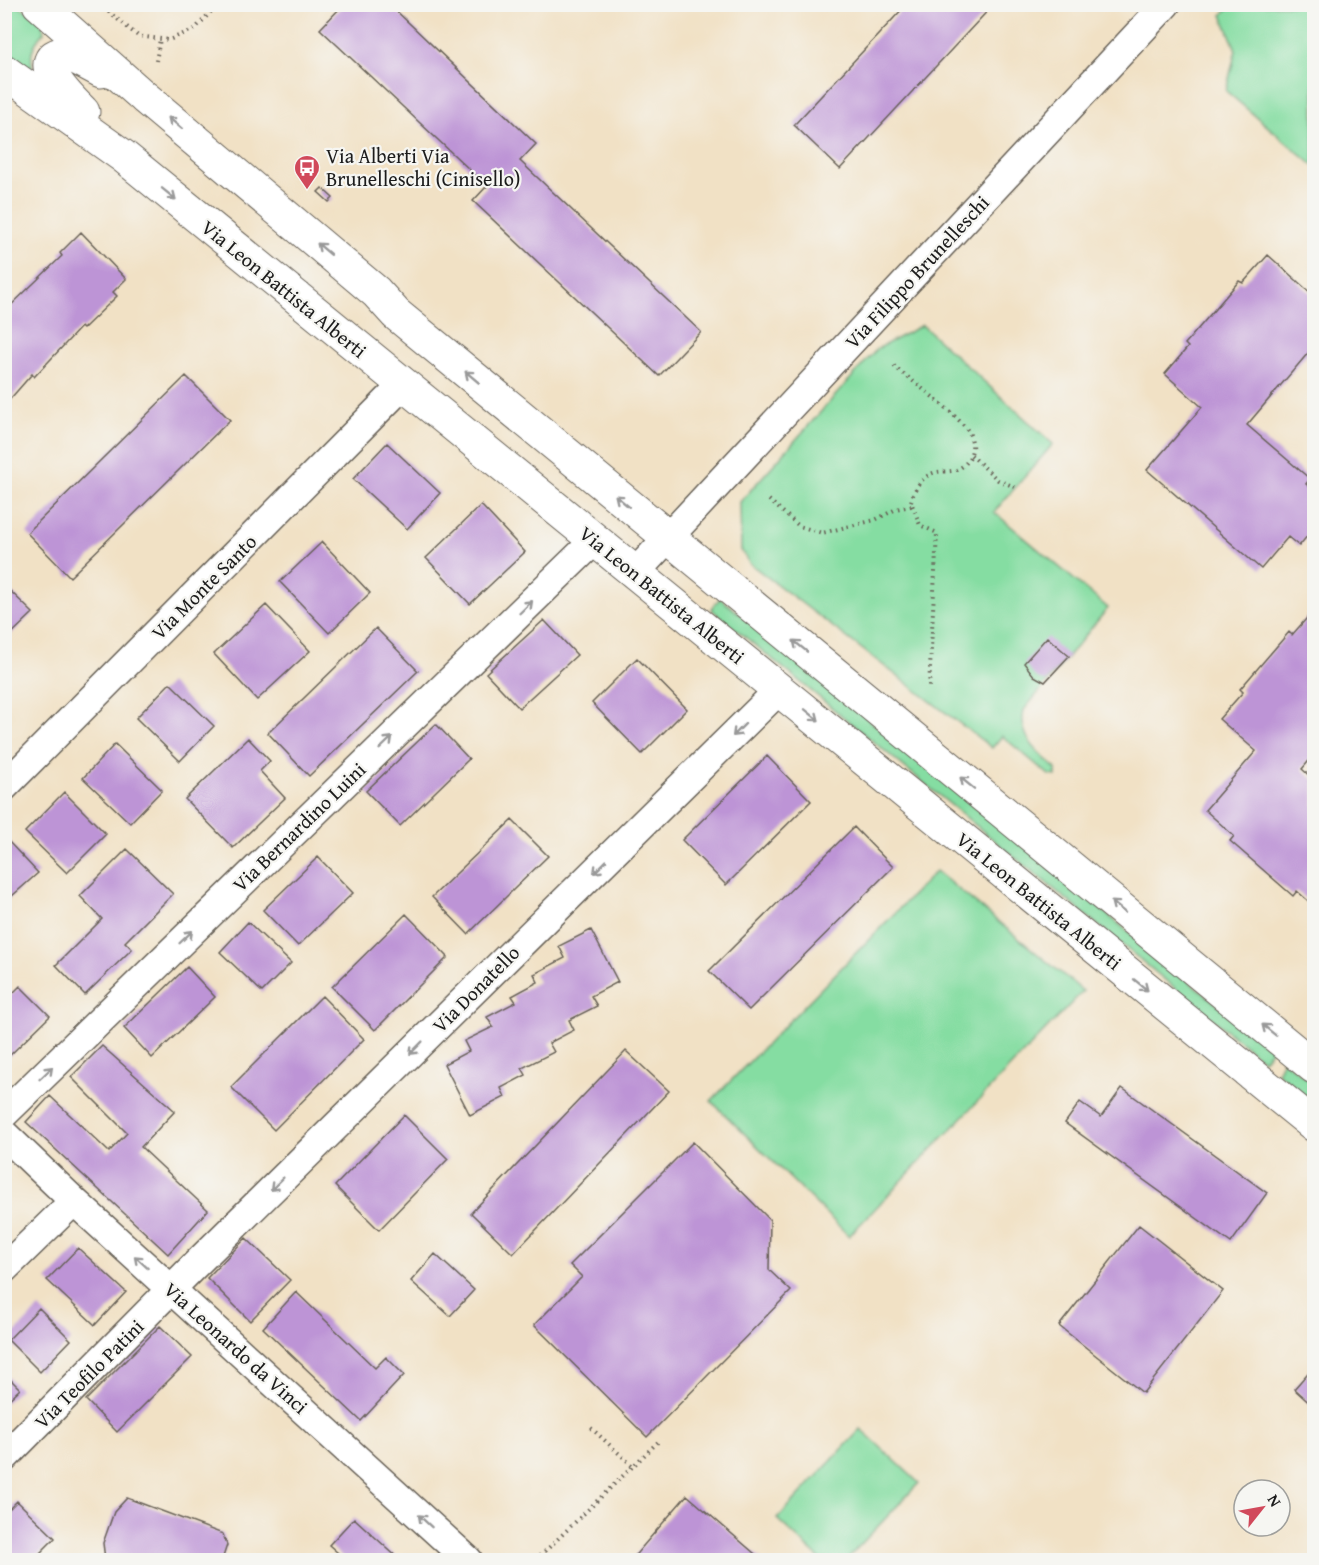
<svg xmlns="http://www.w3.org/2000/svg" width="1319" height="1565" font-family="'Gentium Book Plus',serif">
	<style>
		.green { fill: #85dda2; stroke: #507c5f; stroke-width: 1.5 }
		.building { fill: #bd94d6 }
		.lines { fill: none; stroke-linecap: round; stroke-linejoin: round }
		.minor-casing { stroke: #676157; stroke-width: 31 }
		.tertiary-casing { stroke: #676157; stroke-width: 35 }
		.path { stroke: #676157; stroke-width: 4; stroke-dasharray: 1.5 4.5; stroke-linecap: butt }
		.minor { stroke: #fff; stroke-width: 28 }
		.tertiary { stroke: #fff; stroke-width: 33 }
		.oneway { stroke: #999 }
		.labels { text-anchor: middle; stroke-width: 4.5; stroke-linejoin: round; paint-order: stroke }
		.poi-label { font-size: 20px; fill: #1c1c1c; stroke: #f6f6f2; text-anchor: start }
		.street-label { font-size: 20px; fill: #1c1c1c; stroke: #f6f6f2 }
	</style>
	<rect width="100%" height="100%" fill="#f6f6f2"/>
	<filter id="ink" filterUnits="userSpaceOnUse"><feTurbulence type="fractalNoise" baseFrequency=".0167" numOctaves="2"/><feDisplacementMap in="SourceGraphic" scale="12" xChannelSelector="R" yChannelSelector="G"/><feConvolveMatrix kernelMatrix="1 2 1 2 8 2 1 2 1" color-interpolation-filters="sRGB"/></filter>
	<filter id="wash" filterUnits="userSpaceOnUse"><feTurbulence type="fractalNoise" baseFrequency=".008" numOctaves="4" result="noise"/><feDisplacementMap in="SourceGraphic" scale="24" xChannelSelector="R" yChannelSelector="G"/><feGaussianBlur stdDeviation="1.35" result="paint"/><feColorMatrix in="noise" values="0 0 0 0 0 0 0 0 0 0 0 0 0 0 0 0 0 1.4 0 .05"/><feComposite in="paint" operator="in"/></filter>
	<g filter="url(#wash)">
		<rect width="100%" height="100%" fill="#f1e1c5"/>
		<path class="green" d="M4 5H17L41 19 44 32C31 46 29 56 34 75L5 56Z
			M1232 5H1314V166L1226 91 1236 50 1222 15Z
			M922 325 1053 444 994 512 1108 608 1024 710C1018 737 1038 752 1056 769V776L1049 775 1002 736 992 748 749 563 741 550 740 502 877 349Z
			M720 598 1272 1049 1263 1060 711 609Z
			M936 871 1083 991 849 1236 711 1101Z
			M1283 1060 1314 1084V1103L1277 1072Z
			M861 1429 919 1483 846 1560H821L777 1519Z"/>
		<g id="blocks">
			<path class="building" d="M344 4H389L536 144 520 161 701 332 659 376 473 201 487 186 320 29Z
				M907 4H994L840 169 794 125Z
				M322 188 333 198 329 202 318 192Z
				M81 232 126 279 113 292 117 296 83 329 81 327 34 377 32 374 4 406V312L62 256 60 253Z
				M1268 255 1314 296V337L1310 342 1314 346 1247 425 1310 479 1306 484 1314 491V528L1299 546 1288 537 1261 569 1147 470 1202 407 1165 374 1188 347 1185 344 1239 281 1243 283Z
				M186 376 230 420 70 577 27 533Z
				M387 443 440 493 407 529 353 479Z
				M481 505 525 552 470 604 426 558Z
				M322 542 370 593 329 633 280 582Z
				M4 585 33 613 4 641Z
				M266 605 310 651 257 700 214 654Z
				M1314 610V755L1302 769 1314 780V906L1297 891 1293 896 1230 841 1234 836 1205 810 1256 751 1219 719 1243 692 1240 689 1289 632 1292 635Z
				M544 620 577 655 519 708 486 673Z
				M376 628 418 671 309 776 268 733Z
				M1047 637 1069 656 1045 682 1034 676 1024 663Z
				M637 658 687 709 642 754 592 703Z
				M170 683 214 726 180 761 136 718Z
				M436 724 469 759 400 826 366 791Z
				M248 738 270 761 260 771 285 798 233 848 185 799Z
				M115 744 162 790 130 823 83 778Z
				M767 756 811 801 726 885 682 840Z
				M64 792 106 834 67 873 25 832Z
				M512 820 548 856 468 934 432 897Z
				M854 827 893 867 749 1010 709 971Z
				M8 841 38 873 4 903V844Z
				M127 849 173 894 125 942 132 949 85 995 56 965 102 919 80 896Z
				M318 857 353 893 298 946 263 910Z
				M406 914 448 957 375 1030 332 987Z
				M248 922 291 963 262 992 220 952Z
				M591 930 618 982 591 996 597 1006 569 1020 574 1030 549 1043 554 1052 522 1068 526 1075 501 1088 505 1097 470 1115 444 1064 469 1051 464 1041 493 1027 487 1017 516 1002 512 996 538 982 534 974 565 958 559 946Z
				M187 967 215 997 152 1058 124 1028Z
				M20 986 50 1016 4 1061V1002Z
				M322 996 364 1039 274 1130 231 1087Z
				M102 1046 175 1111 141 1147 208 1210 168 1254 26 1122 50 1096 109 1152 127 1133 71 1077Z
				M626 1051 669 1091 513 1254 471 1213Z
				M1122 1088 1267 1193 1231 1243 1065 1123 1080 1102 1101 1117Z
				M404 1115 448 1159 379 1230 335 1186Z
				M693 1142 770 1220 769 1270 791 1291 647 1437 534 1325 582 1277 570 1265Z
				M1139 1225 1223 1291 1143 1393 1059 1326Z
				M246 1238 290 1280 250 1321 207 1278Z
				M78 1248 126 1292 95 1325 47 1280Z
				M435 1254 474 1290 450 1316 411 1281Z
				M296 1292 375 1368 386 1357 404 1375 361 1421 263 1328Z
				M39 1308 71 1340 40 1372 8 1340Z
				M160 1326 192 1357 117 1432 86 1400Z
				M1314 1366V1407L1294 1389Z
				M4 1373 20 1389 4 1404Z
				M687 1495 762 1560H631Z
				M127 1498 223 1534 227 1545 222 1560 105 1559 103 1543 114 1512Z
				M17 1501 55 1538 33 1560H4V1514Z
				M354 1518 400 1560H346L329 1545Z"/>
		</g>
	</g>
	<g filter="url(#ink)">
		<use href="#blocks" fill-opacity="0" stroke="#676157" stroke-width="1.5"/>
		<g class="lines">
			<defs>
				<path id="minor" d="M634 574 1166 4
					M4 787 402 386
					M4 1114 594 541
					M4 1134 74 1201 468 1560
					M4 1269 74 1201
					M4 1458 193 1267 780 689"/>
				<path id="tertiary" d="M39 4 144 97 376 292 396 314 1314 1067
					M4 71 123 156 1314 1125
					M83 112C72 101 25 57 67 53L101 71"/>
			</defs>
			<use href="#minor" class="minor-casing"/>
			<use href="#tertiary" class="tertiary-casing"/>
			<path class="path" d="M99 4 138 36 169 40 195 29 218 4
				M156 61 160 39
				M894 366C912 381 956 413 968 431 977 446 971 464 956 470 950 472 943 471 937 472 922 475 914 489 911 502L920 525 937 533 929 688
				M971 455 998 480 1015 487
				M769 500 799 526 822 533 875 520 896 509 911 506
				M591 1428 634 1467
				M536 1560 661 1439"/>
			<use href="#minor" class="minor"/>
			<use href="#tertiary" class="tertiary"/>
		</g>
		<defs><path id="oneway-shaft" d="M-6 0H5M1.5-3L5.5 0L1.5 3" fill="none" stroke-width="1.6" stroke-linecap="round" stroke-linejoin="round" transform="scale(1.5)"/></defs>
		<g class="oneway">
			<use href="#oneway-shaft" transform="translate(175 123) rotate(-140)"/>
			<use href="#oneway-shaft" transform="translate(169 194) rotate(39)"/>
			<use href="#oneway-shaft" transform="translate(324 249) rotate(-140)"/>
			<use href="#oneway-shaft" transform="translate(472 377) rotate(-140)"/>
			<use href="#oneway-shaft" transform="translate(622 501) rotate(-140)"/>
			<use href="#oneway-shaft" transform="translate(526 607) rotate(-44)"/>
			<use href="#oneway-shaft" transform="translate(800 646) rotate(-141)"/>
			<use href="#oneway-shaft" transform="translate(812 715) rotate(39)"/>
			<use href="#oneway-shaft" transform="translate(739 730) rotate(135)"/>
			<use href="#oneway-shaft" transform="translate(386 743) rotate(-44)"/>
			<use href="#oneway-shaft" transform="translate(967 783) rotate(-141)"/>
			<use href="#oneway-shaft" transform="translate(600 867) rotate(135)"/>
			<use href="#oneway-shaft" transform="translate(1118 907) rotate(-141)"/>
			<use href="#oneway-shaft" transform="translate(186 937) rotate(-44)"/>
			<use href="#oneway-shaft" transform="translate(1141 985) rotate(39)"/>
			<use href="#oneway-shaft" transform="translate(1269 1030) rotate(-141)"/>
			<use href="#oneway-shaft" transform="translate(416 1048) rotate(135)"/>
			<use href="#oneway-shaft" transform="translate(46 1073) rotate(-44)"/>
			<use href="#oneway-shaft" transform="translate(277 1184) rotate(135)"/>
			<use href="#oneway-shaft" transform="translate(141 1262) rotate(-138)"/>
			<use href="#oneway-shaft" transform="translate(425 1521) rotate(-137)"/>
		</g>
	</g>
	<defs>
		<symbol id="bus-pin" viewBox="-11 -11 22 30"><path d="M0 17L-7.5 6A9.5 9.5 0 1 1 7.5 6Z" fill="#d1495b" stroke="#f6f6f2"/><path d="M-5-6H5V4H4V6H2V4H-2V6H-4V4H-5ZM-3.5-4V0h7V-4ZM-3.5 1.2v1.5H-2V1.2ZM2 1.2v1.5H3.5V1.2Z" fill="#fff"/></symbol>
	</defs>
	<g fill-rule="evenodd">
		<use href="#bus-pin" x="292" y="153" width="30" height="40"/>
	</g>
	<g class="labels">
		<g class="poi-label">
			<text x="326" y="163">Via Alberti Via<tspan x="326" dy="23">Brunelleschi (Cinisello)</tspan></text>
		</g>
		<g class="street-label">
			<text transform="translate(917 272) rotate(-47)" y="7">Via Filippo Brunelleschi</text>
			<text transform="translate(284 289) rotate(39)" y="7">Via Leon Battista Alberti</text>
			<text transform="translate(204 587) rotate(-45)" y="7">Via Monte Santo</text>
			<text transform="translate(662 595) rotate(39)" y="7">Via Leon Battista Alberti</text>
			<text transform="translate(299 827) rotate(-44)" y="7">Via Bernardino Luini</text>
			<text transform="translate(1039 901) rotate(39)" y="7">Via Leon Battista Alberti</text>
			<text transform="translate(476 989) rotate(-45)" y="7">Via Donatello</text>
			<text transform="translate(236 1348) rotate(42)" y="7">Via Leonardo da Vinci</text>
			<text transform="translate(89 1374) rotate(-45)" y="7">Via Teofilo Patini</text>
		</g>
	</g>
	<rect width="1319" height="1565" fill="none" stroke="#f6f6f2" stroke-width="24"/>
	<g transform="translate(1262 1508) rotate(59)"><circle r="28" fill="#f6f6f2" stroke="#9f9f9c" stroke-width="1.5"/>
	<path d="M0-4.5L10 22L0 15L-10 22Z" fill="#d1495b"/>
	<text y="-9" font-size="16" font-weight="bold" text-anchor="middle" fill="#1c1c1c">N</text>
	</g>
</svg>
